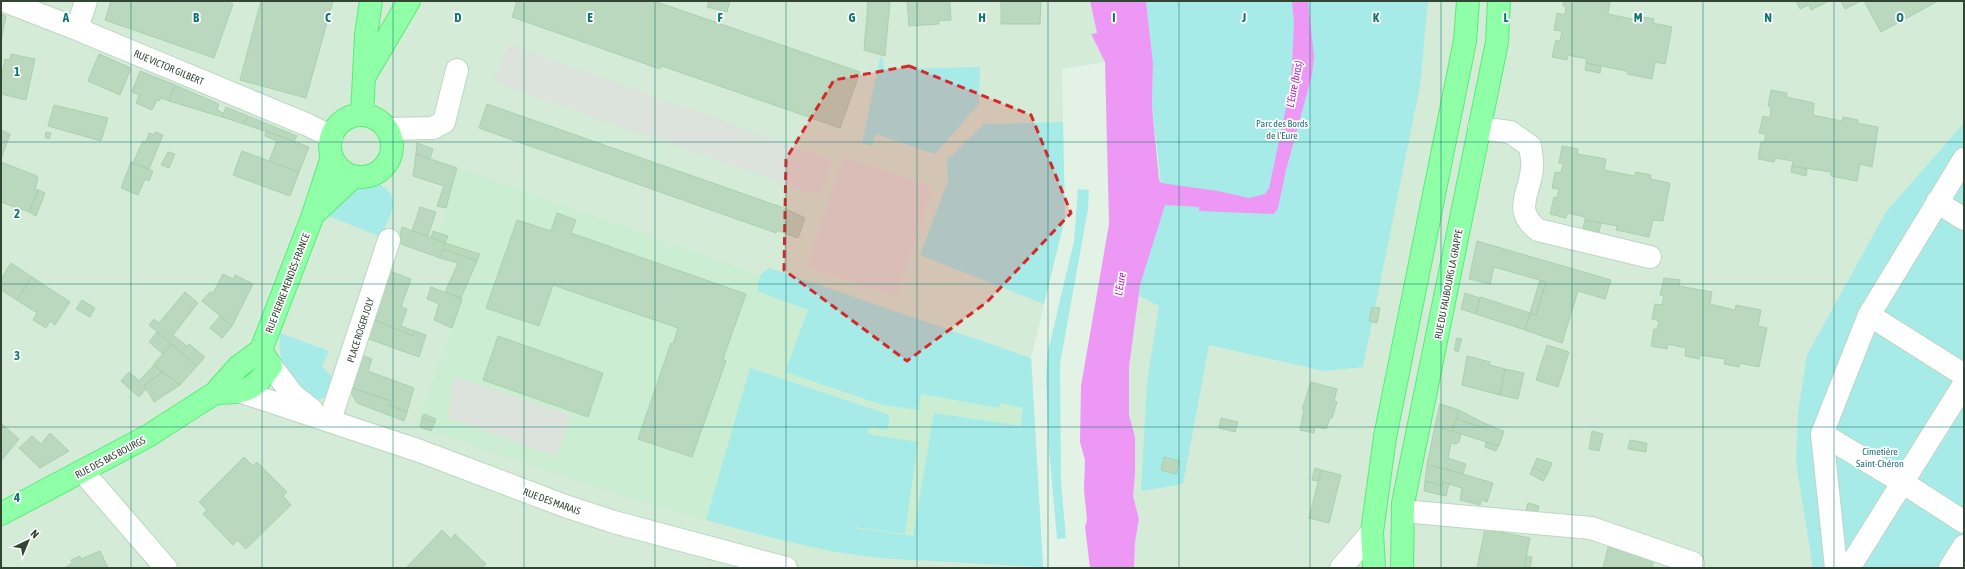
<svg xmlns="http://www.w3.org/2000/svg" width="1965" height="569" font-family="'Asap Condensed',sans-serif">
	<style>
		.residential { fill: #d4ebd8 }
		.education { fill: #cbeed2 }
		.green { fill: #a7ebe8 }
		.parking { fill: #dce3dc }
		.water { fill: #ee98f6 }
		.building { fill: #bad8bd; stroke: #aad1ae }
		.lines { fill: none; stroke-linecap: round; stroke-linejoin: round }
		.minor-casing { stroke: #bbd7c0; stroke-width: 24 }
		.major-casing { stroke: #56ee75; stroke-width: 24 }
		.minor { stroke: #fff; stroke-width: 22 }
		.major { stroke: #8fffa8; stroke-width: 22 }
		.marked { fill: #d62828; fill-opacity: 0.2; stroke: #d62828; stroke-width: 3; stroke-dasharray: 8 5; stroke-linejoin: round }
		.grid { fill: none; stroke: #0f766e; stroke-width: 1; stroke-opacity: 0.55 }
		.labels { text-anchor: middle; stroke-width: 3.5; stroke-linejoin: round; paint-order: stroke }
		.street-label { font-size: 10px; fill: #324534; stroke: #fff }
		.park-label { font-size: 10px; fill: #21707b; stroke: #fff }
		.water-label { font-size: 11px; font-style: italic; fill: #ae23b9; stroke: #fff }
		.grid-label { font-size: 13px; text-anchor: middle; font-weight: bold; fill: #0f766e; stroke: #fff; stroke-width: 3.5; stroke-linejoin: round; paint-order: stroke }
	</style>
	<rect width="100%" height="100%" fill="#e2f3e6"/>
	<path class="residential" d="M1 1H1090L1097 33 1091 35 1105 62 1062 69 1065 218 1031 358 1043 568H1Z
		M1146 1H1964V568H1134L1135 542 1139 519 1133 496 1135 474 1129 415V368L1138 295 1159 180 1153 63Z"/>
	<path class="education" d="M457 168 760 275 769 268 799 277 1031 358 1043 567 878 558 830 551 769 537 646 503 415 426 451 334 453 325 462 299 461 298 477 261 443 249 447 237 439 233Z"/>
	<path class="green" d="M1146 1H1428L1420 86 1363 367 1324 371 1209 345 1183 484 1141 491 1147 382 1159 306 1138 295 1161 183 1152 106 1153 63Z
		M880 58H883L884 69 980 67 979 104 935 154 876 134 872 146 862 143Z
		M1063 122 1065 218 1044 304 920 255 948 181 947 160 984 124Z
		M1964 123V568H1813L1796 463 1798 412 1807 355 1886 212Z
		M370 182C380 182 394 192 393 204 392 214 385 227 381 237L326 215 348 190Z
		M1078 189 1089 190 1088 209 1060 364 1061 482 1066 538 1057 539 1049 450 1046 378 1048 351 1074 241Z
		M769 268 1031 358 1043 567 878 558 830 551 769 537 706 520 750 368 890 415 887 430 869 427 868 434 918 442 905 534 855 527 854 528 913 536 934 413 1021 426 1023 408 1000 403 999 408 921 394 918 410 883 405 785 372 808 310 757 291 760 275Z
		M280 333 329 351 322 366 334 379C330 389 329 398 317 400 288 385 277 366 280 333Z"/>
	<path class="parking" d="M508 44 832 160 819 196 493 82Z
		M844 157 933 187 896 297 807 267Z
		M453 376 572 415 556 457 448 417Z"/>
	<path class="water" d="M1090 1H1146L1153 63 1152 106 1159 180 1161 183 1218 191 1249 198 1265 194 1269 188 1291 84 1294 23 1292 1H1308L1314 57 1312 75 1286 170 1278 208 1274 214 1199 211V207L1165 205 1140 285 1129 367V415L1135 437V474L1133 496 1139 519 1135 542 1134 568H1090L1085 527 1087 520 1084 490 1085 460 1080 442 1081 386 1109 224 1105 62 1091 34 1097 33Z"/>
	<path class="building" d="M111 1H225L233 4 214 58 105 20Z
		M261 1H333L306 98 240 80Z
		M517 1H654L860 72 840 128 662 66 660 69 512 17Z
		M709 1H730L727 12 707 7Z
		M868 1H890L885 56 864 50Z
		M907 1H950L951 20 938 21 939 24 909 26Z
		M1001 1H1041L1040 24H1001Z
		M1564 1 1610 2 1608 14 1637 20 1638 16 1654 19 1653 23 1672 27 1665 64 1655 62 1652 79 1627 74V71L1586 63 1587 59 1568 55 1567 60 1552 57 1556 40 1560 41 1562 31 1554 30 1557 13 1565 15 1566 6H1563Z
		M1796 1H1829L1811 10 1809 5 1800 9Z
		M1841 1H1861L1845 9Z
		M1864 1H1938L1881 32Z
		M1 14 6 16 1 41Z
		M11 54 35 59 26 100 1 94V79L5 59 10 60Z
		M99 54 131 68 120 95 88 81Z
		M1586 63 1601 66 1600 73 1585 70Z
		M140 71 175 85 169 101 161 98 159 101 157 100 152 110 136 103 139 95 132 92Z
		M175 85 219 104 217 110 223 113 222 117 169 101Z
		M1771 90 1787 93 1786 97 1814 103 1813 115 1842 121 1843 117 1858 120 1857 123 1878 127 1872 167 1860 164 1857 181 1831 176V172L1792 166 1793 161 1775 158 1774 162 1758 159 1761 142 1764 143 1766 134 1759 133 1763 116 1770 118 1771 107 1768 106Z
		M487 104 784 208 805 218 798 238 777 230 776 233 479 128Z
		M54 105 108 118 101 141 48 126Z
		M226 107 248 116 244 124 222 117Z
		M248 116 297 136 294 141 244 124Z
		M1 130 10 134 1 159Z
		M266 131 309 147 299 172 269 161 277 141 265 136Z
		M46 132 51 133 49 139 45 137Z
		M155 132 163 135 149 169 133 163 143 141 146 142 149 133 154 135Z
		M417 143 433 149 430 159 416 154Z
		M1562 146 1578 149 1577 154 1606 159 1604 170 1634 176 1636 172 1651 175 1650 179 1670 183 1663 221 1653 220 1649 237 1616 230 1617 226 1585 220V217L1567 213 1566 218 1550 214 1554 197 1557 198 1559 189 1552 188 1555 172 1561 173 1563 164 1559 163Z
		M242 151 299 172 290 196 233 175Z
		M168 152 175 154 169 168 161 165Z
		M416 154 457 168 446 208 437 206 444 186 413 176Z
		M1 162 37 176 38 179 35 189 38 190 29 212 1 202Z
		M131 162 153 171 149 181 145 179 138 195 121 188Z
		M1792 166 1807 169 1806 176 1791 172Z
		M38 190 45 193 36 216 29 212Z
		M420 207 436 212 428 236 412 231Z
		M557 213 576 220 571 233 746 294 723 359 726 361 692 457 638 439 671 343 673 344 678 328 553 285 539 326 486 308 517 220 551 231Z
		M1585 220 1601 223 1599 232 1583 228Z
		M402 227 445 243 440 258 398 243Z
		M433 231 448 236 445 243 431 237Z
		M1477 241 1611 280 1605 299 1578 291 1562 343 1525 330 1530 313 1536 315 1546 282 1494 267 1490 284 1469 279Z
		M445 243 480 254 477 261 443 249Z
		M443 249 477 261 461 298 445 292 458 263 440 258Z
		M11 263 32 277 17 300 1 290V279Z
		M387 270 411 279 401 307 407 309 401 326 415 331 413 336 370 318Z
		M223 274 233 279 235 275 253 284 232 326 202 301 210 292 213 293Z
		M32 277 70 302 55 325 50 321 46 328 33 320 37 313 17 300Z
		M1664 278 1680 280 1679 286 1712 292 1710 304 1735 310 1736 305 1761 310 1758 326 1767 328 1759 367 1740 363 1739 367 1724 364 1725 359 1700 355 1699 359 1685 356 1686 348 1668 344 1667 349 1651 346 1654 329H1657L1659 321 1652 319 1655 304 1662 305 1664 296 1660 295Z
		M1540 280 1546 282 1536 315 1530 313Z
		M431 287 462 299 452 328 434 320 439 304 427 299Z
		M185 292 198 303 173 335 187 346 189 344 205 357 197 366 149 325 154 319 159 323Z
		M1465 293 1480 298 1476 314 1461 309Z
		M1480 297 1530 313 1525 330 1476 314Z
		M82 300 95 308 90 317 76 309Z
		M1372 307 1380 308 1377 323 1369 321Z
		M220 316 232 326 222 338 210 328Z
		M370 318 413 336 415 331 426 335 419 357 363 337Z
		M157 332 171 344 163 354 149 342Z
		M498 336 603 373 588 417 483 380Z
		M1457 338 1462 339 1458 352 1454 350Z
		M171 344 197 366 180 385 153 365Z
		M1547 345 1569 352 1558 387 1536 380Z
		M358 354 372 359 368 371 414 388 407 412 389 405 391 401 347 386Z
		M1467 356 1490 362 1489 365 1505 369 1500 395 1462 385Z
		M154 365 163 372 144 385 146 389 139 397 121 381 129 372 139 381Z
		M1505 369 1524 373 1518 399 1500 395Z
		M163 372 180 385 154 402 144 385Z
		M1311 382 1337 389 1334 401 1337 402 1332 418H1330L1326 429 1315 427 1314 433 1300 430 1304 410 1302 409Z
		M347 386 391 401 389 405 407 412 404 421 357 403Z
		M1440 404 1459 410 1452 431 1435 426Z
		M1459 410 1486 424 1485 428 1456 419Z
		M424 414 436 419 435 422 422 418Z
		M422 418 435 422 431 431 420 427Z
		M1221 418 1238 422 1235 432 1219 428Z
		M1456 419 1485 428 1486 424 1504 431 1499 446 1452 431Z
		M1 423 19 439 1 461Z
		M1435 426 1461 434 1459 442 1456 444 1451 443 1448 458 1466 464 1463 474 1427 465Z
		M1592 431 1603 434 1599 451 1589 449Z
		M50 433 69 451 40 468 19 448 32 436 41 444Z
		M1630 440 1647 443 1646 452 1628 449Z
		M1486 442 1498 446 1496 451 1485 447Z
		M244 457 253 466 257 462 287 492 283 496 291 505 246 549 237 540 233 545 203 514 207 510 199 502Z
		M1164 457 1180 461 1176 474 1161 470Z
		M1537 458 1552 463 1547 475 1533 467Z
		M1427 465 1446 469 1493 483 1487 502 1482 500 1480 505 1460 500 1462 488 1443 482 1442 486 1425 481Z
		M1533 467 1547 475 1543 481 1530 474Z
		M1315 468 1321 470 1318 481 1312 480Z
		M1321 470 1341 475 1329 523 1309 518Z
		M1425 481 1442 486 1443 482 1449 484 1446 496 1424 491Z
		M1528 503 1539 506 1537 513 1526 510Z
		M1485 529 1530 538 1524 568H1477Z
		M442 530 451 539 455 534 486 564 482 568H406Z
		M1610 540 1656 552 1652 568H1603Z
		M100 551 108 568H65L72 563 71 560 80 556 81 559Z
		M1527 556 1532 557 1530 568H1524Z"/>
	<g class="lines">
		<defs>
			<path id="minor" d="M5 1 77 29 308 125 332 137
				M77 29 86 1
				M1479 128 1510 132 1530 146C1531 153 1533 161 1532 168 1530 194 1512 210 1538 230L1650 257
				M387 129 433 128 444 122 457 70
				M1937 202 1964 219
				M1869 315 1964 375
				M271 366 293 395 312 410
				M242 392 420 451 565 506 614 522 786 568
				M330 420 389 240
				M1822 434 1902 482 1964 522
				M83 472 166 568
				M1403 511 1591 528 1693 563 1692 568
				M1341 568 1372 532
				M1836 568 1822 434 1869 315 1964 159
				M1849 568 1964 384
				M1950 568 1964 546"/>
			<path id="major" d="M366 74 409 1
				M362 115 366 35 371 1
				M330 146a31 31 0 1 1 62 0a31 31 0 1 1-62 0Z
				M315 213 354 176
				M261 350 313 215 332 157
				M215 393C246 392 252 392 271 366L261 350
				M1 514 148 436 215 393 238 367 261 350
				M1374 568 1372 532 1385 437 1465 41 1468 1
				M1402 568 1403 503 1497 42 1499 1"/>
		</defs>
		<use href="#minor" class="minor-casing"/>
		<use href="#major" class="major-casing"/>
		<use href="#minor" class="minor"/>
		<use href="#major" class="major"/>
	</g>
	<path class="marked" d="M909 66 1031 115 1071 213 987 302 907 361 784 270 786 159 834 80Z"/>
	<path class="grid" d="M131 1V568M262 1V568M393 1V568M524 1V568M655 1V568M786 1V568M917 1V568M1048 1V568M1179 1V568M1310 1V568M1441 1V568M1572 1V568M1703 1V568M1834 1V568M1 142H1964M1 284H1964M1 427H1964"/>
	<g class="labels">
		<g class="street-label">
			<text transform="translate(169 67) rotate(23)" y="4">RUE VICTOR GILBERT</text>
			<text transform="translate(287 283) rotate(-69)" y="4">RUE PIERRE MENDÈS-FRANCE</text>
			<text transform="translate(1448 284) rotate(-79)" y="4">RUE DU FAUBOURG LA GRAPPE</text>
			<text transform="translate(360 330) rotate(-72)" y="4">PLACE ROGER JOLY</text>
			<text transform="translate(110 457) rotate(-28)" y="4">RUE DES BAS BOURGS</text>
			<text transform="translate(552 501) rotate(20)" y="4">RUE DES MARAIS</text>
		</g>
		<g class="park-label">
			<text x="1282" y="127">Parc des Bords<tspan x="1282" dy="12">de l'Eure</tspan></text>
			<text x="1880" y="455">Cimetière<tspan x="1880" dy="12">Saint-Chéron</tspan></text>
		</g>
		<g class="water-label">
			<text transform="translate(1294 84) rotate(-79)" y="4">L'Eure (bras)</text>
			<text transform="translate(1120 284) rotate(-80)" y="4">L'Eure</text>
		</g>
	</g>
	<g class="grid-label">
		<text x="66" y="22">A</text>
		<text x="196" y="22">B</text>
		<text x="328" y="22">C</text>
		<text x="458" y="22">D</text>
		<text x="590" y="22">E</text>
		<text x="720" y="22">F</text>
		<text x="852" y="22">G</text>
		<text x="982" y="22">H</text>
		<text x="1114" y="22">I</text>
		<text x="1244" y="22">J</text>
		<text x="1376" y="22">K</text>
		<text x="1506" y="22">L</text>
		<text x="1638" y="22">M</text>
		<text x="1768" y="22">N</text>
		<text x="1900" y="22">O</text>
		<text x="17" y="76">1</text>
		<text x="17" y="218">2</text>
		<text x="17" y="360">3</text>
		<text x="17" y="502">4</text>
	</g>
	<rect width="1965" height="569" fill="none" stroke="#324534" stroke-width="4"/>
	<g transform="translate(28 541) rotate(44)" stroke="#ffffff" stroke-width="3" paint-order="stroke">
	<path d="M0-3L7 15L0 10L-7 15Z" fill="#324534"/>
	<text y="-6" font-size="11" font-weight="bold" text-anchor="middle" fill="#324534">N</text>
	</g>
</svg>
